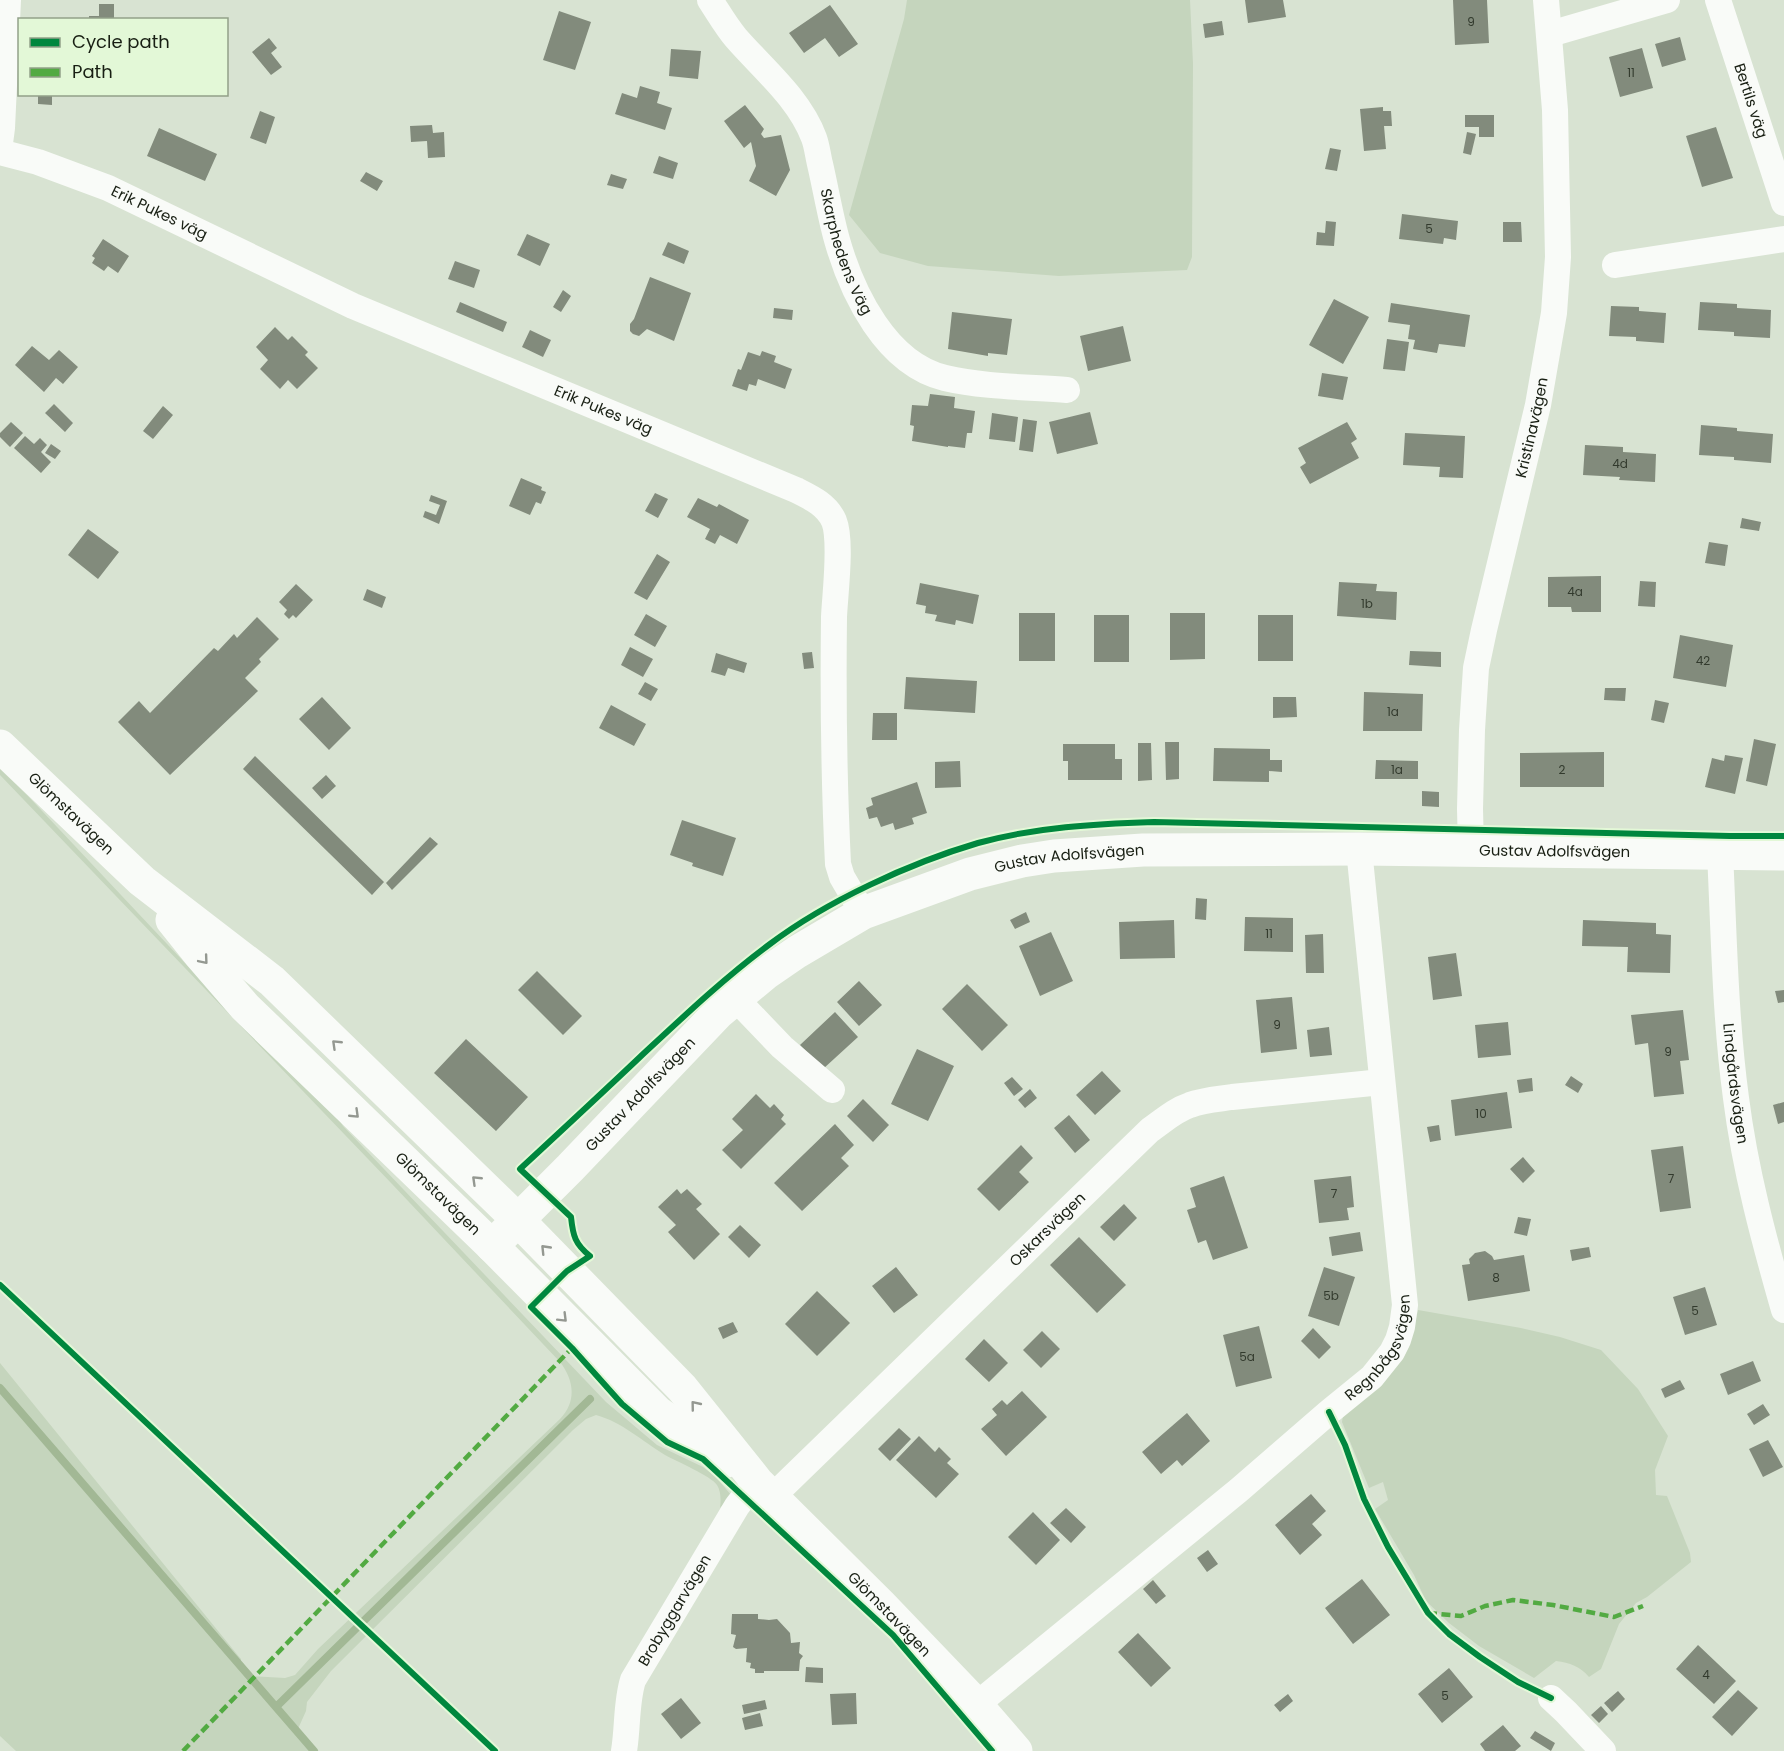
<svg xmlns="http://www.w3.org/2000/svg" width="1784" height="1751" font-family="Poppins,sans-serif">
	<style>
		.green { fill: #c5d5bd }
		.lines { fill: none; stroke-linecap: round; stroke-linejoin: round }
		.stream { stroke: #a2b895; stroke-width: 8 }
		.building { fill: #828b7c }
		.street { stroke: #f9fbf8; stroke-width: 26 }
		.secondary { stroke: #f9fbf8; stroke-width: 33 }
		.quiet { stroke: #52aa42; stroke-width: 4.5; stroke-dasharray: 9 4.5; stroke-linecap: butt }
		.cycleway-casing { stroke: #e3f8d7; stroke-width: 10 }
		.cycleway { stroke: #00873e; stroke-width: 6 }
		.oneway { stroke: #949891 }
		.labels { text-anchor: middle; stroke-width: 6; stroke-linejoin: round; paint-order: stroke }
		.number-label { font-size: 12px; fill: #323a2d }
		.street-label { font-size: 15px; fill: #181f13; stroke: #e3f8d7 }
	</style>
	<rect width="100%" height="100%" fill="#d8e3d2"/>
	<path class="green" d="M907 0H1190L1193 64 1192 257 1187 270 1059 276 928 266 880 253 849 215 904 19Z
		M0 769 27 795 184 962 335 1113 343 1126 606 1402 657 1445 703 1467 715 1476 731 1495 720 1508C721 1501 721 1491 717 1485 711 1476 676 1461 665 1455 642 1441 622 1422 596 1415L586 1419 573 1430 331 1671 307 1702 306 1711 297 1731 314 1751H16L0 1736V1363L236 1653 241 1659V1667L249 1676 285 1678 295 1675 318 1649 560 1419C577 1401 574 1380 560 1362L392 1184 0 775Z
		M1418 1310 1521 1328 1560 1337 1601 1350 1638 1389 1668 1436 1655 1470 1656 1495 1667 1496 1690 1553 1691 1562 1647 1597 1636 1603 1619 1624 1601 1669 1589 1677C1580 1666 1570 1663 1556 1661L1534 1678 1479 1646 1449 1623 1426 1601 1414 1575 1375 1509 1388 1500 1383 1482 1369 1488 1342 1422 1343 1416 1412 1336Z"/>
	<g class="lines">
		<path class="stream" d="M0 1388 314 1751
			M276 1707 590 1399"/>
	</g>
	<path class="building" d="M1245 0H1283L1286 17 1248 23Z
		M1453 0H1487L1489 43 1455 45Z
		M99 4H114V20H89V16H99Z
		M830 5 858 44 839 57 825 38 804 53 789 33Z
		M559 11 591 22 575 70 543 60Z
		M1222 21 1224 35 1205 38 1203 24Z
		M1680 37 1686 60 1662 67 1655 44Z
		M269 38 277 48 271 53 282 67 271 75 252 52Z
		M1642 48 1653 88 1620 97 1609 57Z
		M671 49 701 51 698 79 669 76Z
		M640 86 660 92 657 103 672 108 665 130 615 114 622 93 637 98Z
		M38 94H52V105L38 104Z
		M745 105 764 129 761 134 764 138 781 135 790 170 776 196 749 181 756 166 751 142 744 148 724 121Z
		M1383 107V111H1391L1392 126H1384L1386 149 1364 151 1360 109Z
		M260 111 275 117 266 144 250 138Z
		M1465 115H1494V137H1479V127H1465Z
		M432 125 433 133 444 132 445 157 428 158 427 141 411 142 410 126Z
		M1716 127 1733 178 1702 187 1686 136Z
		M159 128 217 154 205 181 147 156Z
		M1467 132 1476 134 1471 155 1463 153Z
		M1330 148 1341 150 1337 171 1325 169Z
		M659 156 678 163 673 179 653 173Z
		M366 172 383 181 377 191 360 181Z
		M611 174 627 179 623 189 607 185Z
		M1402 214 1458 221 1456 240 1444 238 1443 244 1399 239Z
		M1326 221 1336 222 1334 246 1316 245 1317 232 1325 233Z
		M1503 222H1521L1522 242H1503Z
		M527 234 550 244 540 266 517 255Z
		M103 239 129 256 118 273 108 266 104 271 92 263 95 258 92 256Z
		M668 242 689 251 684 264 662 255Z
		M455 261 480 270 474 288 448 279Z
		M650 277 691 293 674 341 647 329 639 336 633 334 630 331V324L634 319Z
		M563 290 571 296 561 312 553 307Z
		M1334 299 1369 317 1343 364 1309 345Z
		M460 302 507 322 503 332 456 312Z
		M1700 302 1737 304V308L1771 310 1770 338 1734 336V332L1698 330Z
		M1391 303 1470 315 1465 347 1439 344 1437 353 1413 349 1415 340 1408 339 1410 325 1388 322Z
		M1611 306 1639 307V311L1666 313 1664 343 1636 341V337L1609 336Z
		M774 308 793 310 792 320 773 318Z
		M952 312 1012 319 1007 355 988 353V356L948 349Z
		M1123 326 1131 361 1088 371 1080 336Z
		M275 327 288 340 292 336 308 352 305 355 318 368 297 389 288 380 280 389 260 369 268 360 256 347Z
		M530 330 551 340 543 357 522 347Z
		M1387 339 1409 342 1405 371 1383 369Z
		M32 346 49 360 59 350 78 367 63 384 56 378 44 392 15 365Z
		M762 351 776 356 774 362 792 369 785 389 758 379 756 386 749 384 747 391 732 386 738 369 741 370 748 352 760 356Z
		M1322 373 1348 377 1343 400 1318 396Z
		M930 394 955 397 954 408 975 411 972 433H967L965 448 948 446V447L912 441 914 426 910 425 912 405 928 406Z
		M54 404 73 423 65 432 45 413Z
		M163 406 173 415 153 439 143 431Z
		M1090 412 1098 444 1057 454 1049 422Z
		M992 413 1018 417 1015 442 989 439Z
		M1023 419 1037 421 1033 452 1019 450Z
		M11 422 23 433 10 447 0 437V433Z
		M1347 422 1357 439 1351 443 1359 458 1310 484 1300 467 1306 463 1298 448Z
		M1701 425 1737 428V431L1773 434 1771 463 1734 460V457L1699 455Z
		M1405 433 1465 436 1463 478 1439 477 1440 467 1403 465Z
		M25 436 34 444 40 438 47 445 41 452 51 462 41 473 14 448Z
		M51 444 61 451 55 459 45 453Z
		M1585 445 1623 447V452L1656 454 1655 482 1619 480 1620 477 1583 475Z
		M521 478 542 487 541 490 546 492 541 504 536 502 530 515 509 506Z
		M655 493 668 499 658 518 645 511Z
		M431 495 447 501 439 524 423 517 425 511 436 515 440 505 429 501Z
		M698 498 717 507 719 504 749 520 737 544 720 535 715 544 705 539 710 529 687 517Z
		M1742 518 1761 522 1759 531 1740 528Z
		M88 529 119 552 98 579 68 555Z
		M1709 542 1728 545 1725 566 1705 563Z
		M657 554 670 562 647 600 634 593Z
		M1601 576V612H1572L1571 607H1548V577Z
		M1640 581 1656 582 1655 607 1638 606Z
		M1339 582 1377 584 1376 591 1397 592 1396 620 1337 616Z
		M920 583 979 595 973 624 956 620 955 625 935 621 937 615 925 613 926 606 916 604Z
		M296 584 313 600 296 618 293 615 289 619 284 614 287 610 279 602Z
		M367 589 386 597 382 608 363 600Z
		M1019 613H1055V661H1019Z
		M1170 613H1205V659L1170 660Z
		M646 614 667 626 655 647 634 635Z
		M1094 615H1129V662H1094Z
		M1258 615H1293V661H1258Z
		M257 617 279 639 259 659 261 662 245 678 258 691 170 775 118 722 139 701 150 713 214 648 218 651 234 634 237 638Z
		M1680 635 1733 645 1726 687 1673 678Z
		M630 647 653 659 643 677 621 665Z
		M1410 651 1441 652V667L1409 665Z
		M812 652 814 668 804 669 802 653Z
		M716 653 747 663 744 673 728 668 725 676 711 672Z
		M906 677 977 681 975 713 904 709Z
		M645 682 658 689 651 701 638 694Z
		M1605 688H1626L1625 701 1604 700Z
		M1364 692 1423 694 1422 731H1363Z
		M322 697 351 728 329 750 299 719Z
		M1273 697H1296L1297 717 1273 718Z
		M1655 700 1669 703 1664 723 1651 720Z
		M611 705 646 724 634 746 599 728Z
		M873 713H897V740H872Z
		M1754 739 1776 744 1767 786 1746 781Z
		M1165 742H1179V779L1166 780Z
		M1138 743H1151L1152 780 1138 781Z
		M1063 744H1115V759H1122V780H1068V761H1063Z
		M1214 748 1270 749V760H1282V772L1269 771V782L1213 781Z
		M1604 752V787H1520V753Z
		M1725 755 1743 758 1735 794 1705 787 1712 758 1724 761Z
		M255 756 384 882 372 895 243 769Z
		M1376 760 1418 761V779H1375Z
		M960 761 961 787 935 788V762Z
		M326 775 336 786 322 799 312 788Z
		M917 782 927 813 912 818 914 824 895 830 893 823 881 827 877 817 869 819 866 808 873 805 871 798Z
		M1422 791 1439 792V807L1422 806Z
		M682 820 736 838 723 876 692 866 693 863 670 855Z
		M430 837 438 844 392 890 386 883Z
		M1196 898 1207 899 1206 920 1195 919Z
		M1026 912 1030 922 1015 929 1010 920Z
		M1245 917 1293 918V952L1244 951Z
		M1174 920 1175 958 1120 959 1119 922Z
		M1583 920 1656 923V934L1671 935 1670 973 1627 972 1628 947 1582 946Z
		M1051 932 1073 981 1040 996 1019 946Z
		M1323 934 1324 973H1306L1305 935Z
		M1456 953 1462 996 1433 1000 1428 957Z
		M537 971 582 1016 563 1035 518 990Z
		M859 981 882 1005 859 1026 837 1002Z
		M967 984 1008 1025 982 1051 942 1009Z
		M1784 990V1002L1778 1003 1775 991Z
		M1292 997 1297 1049 1261 1053 1256 1000Z
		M1683 1010 1689 1060 1680 1061 1684 1094 1654 1097 1648 1043 1635 1045 1631 1015Z
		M835 1012 858 1037 823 1069 800 1045Z
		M1508 1022 1511 1055 1478 1058 1475 1025Z
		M1329 1027 1332 1055 1310 1057 1307 1030Z
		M466 1039 528 1097 496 1131 434 1073Z
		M917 1049 954 1066 928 1121 891 1104Z
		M1102 1071 1121 1091 1095 1115 1076 1095Z
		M1571 1076 1583 1084 1578 1093 1565 1085Z
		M1012 1077 1023 1089 1014 1096 1004 1083Z
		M1532 1078 1533 1091 1519 1093 1517 1080Z
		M1030 1089 1037 1098 1025 1108 1018 1100Z
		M1507 1092 1512 1128 1455 1136 1451 1100Z
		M756 1094 770 1108 774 1104 784 1115 781 1119 786 1124 741 1169 722 1150 743 1130 732 1119Z
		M863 1099 889 1125 873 1142 847 1116Z
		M1784 1102V1122L1778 1124 1773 1105Z
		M1069 1115 1090 1140 1075 1153 1054 1128Z
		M835 1124 854 1145 841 1158 849 1166 802 1211 774 1183Z
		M1439 1125 1441 1140 1430 1142 1427 1127Z
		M1021 1145 1033 1158 1019 1172 1029 1182 999 1211 977 1189Z
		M1683 1146 1691 1208 1660 1212 1651 1150Z
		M1523 1157 1535 1171 1523 1183 1510 1169Z
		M1224 1176 1248 1248 1213 1260 1206 1240 1198 1243 1187 1210 1196 1207 1190 1188Z
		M1351 1176 1354 1207 1347 1208 1349 1220 1319 1223 1314 1180Z
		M677 1189 681 1194 687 1189 702 1204 696 1209 720 1234 694 1260 668 1232 676 1225 658 1207Z
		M1124 1204 1137 1218 1114 1241 1100 1227Z
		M1518 1217 1531 1219 1527 1236 1514 1233Z
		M740 1225 761 1245 749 1258 728 1237Z
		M1360 1232 1363 1251 1332 1256 1329 1237Z
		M1079 1237 1126 1285 1097 1313 1050 1265Z
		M1589 1247 1591 1257 1572 1261 1570 1250Z
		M1485 1251 1492 1256 1494 1260 1524 1255 1530 1291 1468 1301 1462 1265 1470 1264 1469 1259 1475 1253Z
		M896 1267 918 1295 894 1313 872 1286Z
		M1324 1267 1355 1277 1339 1326 1308 1316Z
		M1705 1287 1717 1325 1685 1335 1673 1297Z
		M817 1291 850 1323 817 1356 785 1324Z
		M733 1322 738 1332 723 1339 718 1328Z
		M1259 1326 1272 1378 1236 1387 1223 1335Z
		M1313 1328 1331 1347 1319 1359 1301 1341Z
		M1042 1331 1060 1349 1041 1368 1023 1350Z
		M984 1339 1008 1363 989 1382 965 1359Z
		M1753 1361 1761 1381 1728 1395 1720 1374Z
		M1680 1380 1685 1389 1665 1398 1661 1389Z
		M1022 1391 1047 1417 1006 1456 981 1429 997 1415 992 1409 1002 1400 1007 1405Z
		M1763 1404 1770 1415 1754 1425 1747 1414Z
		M1187 1413 1210 1441 1182 1466 1177 1460 1161 1474 1142 1452Z
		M899 1428 911 1439 890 1461 878 1449Z
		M919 1436 935 1452 939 1447 951 1459 947 1463 959 1474 936 1498 896 1460Z
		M1768 1440 1783 1467 1763 1477 1749 1449Z
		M1311 1494 1326 1511 1312 1524 1322 1535 1300 1555 1275 1525Z
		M1066 1508 1086 1527 1071 1543 1050 1523Z
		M1033 1512 1060 1540 1036 1565 1008 1537Z
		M1208 1550 1218 1564 1207 1572 1197 1558Z
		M1362 1579 1390 1615 1353 1644 1325 1608Z
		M1153 1580 1166 1596 1156 1604 1143 1589Z
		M732 1614H758V1619L769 1620 777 1619 790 1633 791 1643 800 1642 799 1653 803 1656 800 1660 799 1671H764V1673H755V1669L750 1668 751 1663 746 1662 747 1648 736 1649 733 1647 736 1635 731 1634Z
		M1138 1633 1171 1668 1151 1687 1118 1652Z
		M1698 1645 1736 1681 1714 1704 1676 1669Z
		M806 1667 823 1668V1683L805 1682Z
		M1449 1668 1473 1697 1442 1723 1418 1694Z
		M1738 1690 1758 1708 1732 1736 1712 1717Z
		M1618 1691 1625 1699 1612 1712 1604 1703Z
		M856 1693 857 1724 832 1725 830 1694Z
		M1288 1694 1293 1701 1280 1712 1274 1705Z
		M681 1698 701 1723 681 1739 661 1714Z
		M765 1700 767 1709 744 1714 742 1705Z
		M1601 1706 1608 1714 1599 1723 1591 1715Z
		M760 1713 763 1726 745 1730 742 1718Z
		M1503 1725 1521 1746 1515 1751H1485L1480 1744Z
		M1535 1731 1555 1743 1551 1751 1530 1738Z"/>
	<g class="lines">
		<g class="street">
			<path id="s1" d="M710 0C718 12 726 26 736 38 763 69 799 98 814 138 817 146 818 156 820 164 826 190 830 215 837 240 852 293 886 364 945 378 983 387 1028 387 1067 390"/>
			<path id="s2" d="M1718 0 1784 203"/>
			<path d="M1550 34 1667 0"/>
			<path d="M0 143 2 128 8 0"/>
			<path id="s3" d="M0 152 38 162 108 188 353 306 796 490C812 498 827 505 834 521 842 541 835 594 834 617 833 699 834 782 838 864L842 877 863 913"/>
			<path d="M1615 265 1784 239"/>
			<path id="s4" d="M1471 850 1470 809 1472 730 1476 668 1484 630 1538 405 1554 313 1558 257 1555 110 1546 0"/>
			<path id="s5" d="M1720 853C1724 934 1725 1017 1736 1098 1745 1170 1764 1240 1784 1310"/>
			<path d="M735 998 782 1047 832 1090"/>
			<path id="s6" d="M772 1497 1150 1130C1163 1121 1175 1110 1190 1105 1203 1100 1219 1099 1232 1097L1382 1082"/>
			<path d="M1551 1698 1566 1712 1603 1751"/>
			<path id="s7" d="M976 1705 1239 1490 1329 1412 1372 1377 1392 1352 1398 1340 1402 1327 1405 1305 1359 849"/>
			<path id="s8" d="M624 1751C628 1727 626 1702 633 1680L737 1506 744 1497 758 1483"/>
		</g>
		<g class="secondary">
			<path id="s9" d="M0 746 142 881 272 981 518 1220 682 1388 758 1483 880 1604 972 1700 1016 1751"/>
			<path id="s10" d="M172 920 200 955 245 1007 492 1246 657 1412 727 1461"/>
			<path id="s11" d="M492 1246 570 1168 718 1013 765 974 797 952 863 913 970 874 1022 861 1054 856 1143 850 1359 849 1784 854"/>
		</g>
		<path class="quiet" d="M1428 1613 1461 1616 1485 1606 1513 1600 1553 1605 1614 1617 1643 1606
			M183 1751 572 1348"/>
		<defs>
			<path id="cycleway" d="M0 1285 495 1751
				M1329 1412 1345 1445 1364 1499 1388 1547 1428 1613 1449 1634 1480 1657 1518 1682 1551 1698
				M992 1751 893 1635 703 1459 667 1442 622 1404 572 1348 531 1307 567 1271 590 1256C575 1244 573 1236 571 1217L520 1169C560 1132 600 1095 640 1057 682 1018 724 978 770 944 827 901 910 863 978 843 1036 827 1095 824 1154 822L1730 836H1784"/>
		</defs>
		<use href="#cycleway" class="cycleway-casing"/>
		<use href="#cycleway" class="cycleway"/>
	</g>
	<defs><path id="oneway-chevron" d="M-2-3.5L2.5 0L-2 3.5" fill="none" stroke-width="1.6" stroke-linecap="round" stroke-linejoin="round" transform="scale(1.5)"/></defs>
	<g class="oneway">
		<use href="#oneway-chevron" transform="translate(204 960) rotate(50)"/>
		<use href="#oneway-chevron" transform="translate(336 1044) rotate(-136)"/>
		<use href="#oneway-chevron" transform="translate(355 1114) rotate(44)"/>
		<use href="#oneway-chevron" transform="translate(476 1180) rotate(-136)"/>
		<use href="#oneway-chevron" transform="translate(545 1249) rotate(-134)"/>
		<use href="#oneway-chevron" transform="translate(563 1318) rotate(45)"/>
		<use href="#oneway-chevron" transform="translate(695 1405) rotate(-129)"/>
	</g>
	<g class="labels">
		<g class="number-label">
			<text x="1471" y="26">9</text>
			<text x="1631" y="77">11</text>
			<text x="1429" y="233">5</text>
			<text x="1620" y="468">4d</text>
			<text x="1575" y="596">4a</text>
			<text x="1367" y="608">1b</text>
			<text x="1703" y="665">42</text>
			<text x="1393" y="716">1a</text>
			<text x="1397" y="774">1a</text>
			<text x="1562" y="774">2</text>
			<text x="1269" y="938">11</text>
			<text x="1277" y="1029">9</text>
			<text x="1668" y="1056">9</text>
			<text x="1481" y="1118">10</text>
			<text x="1671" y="1183">7</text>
			<text x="1334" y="1198">7</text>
			<text x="1496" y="1282">8</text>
			<text x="1331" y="1300">5b</text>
			<text x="1695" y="1315">5</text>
			<text x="1247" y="1361">5a</text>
			<text x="1706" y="1679">4</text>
			<text x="1445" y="1700">5</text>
		</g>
		<g class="street-label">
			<text dy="5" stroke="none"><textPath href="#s2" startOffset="106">Bertils väg</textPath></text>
			<text dy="5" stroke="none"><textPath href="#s3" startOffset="171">Erik Pukes väg</textPath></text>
			<text dy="5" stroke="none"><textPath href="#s1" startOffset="292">Skarphedens Väg</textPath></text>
			<text dy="5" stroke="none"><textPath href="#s3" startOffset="657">Erik Pukes väg</textPath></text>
			<text dy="5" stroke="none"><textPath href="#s4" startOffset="429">Kristinavägen</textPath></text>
			<text dy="5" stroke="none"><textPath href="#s9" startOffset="98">Glömstavägen</textPath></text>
			<text dy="5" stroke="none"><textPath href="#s11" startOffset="1202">Gustav Adolfsvägen</textPath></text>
			<text dy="5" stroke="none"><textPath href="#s11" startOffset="716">Gustav Adolfsvägen</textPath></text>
			<text dy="5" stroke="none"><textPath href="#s5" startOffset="231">Lindgårdsvägen</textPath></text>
			<text dy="5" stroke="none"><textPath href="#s11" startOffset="212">Gustav Adolfsvägen</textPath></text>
			<text dy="5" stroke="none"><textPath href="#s10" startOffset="382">Glömstavägen</textPath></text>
			<text dy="5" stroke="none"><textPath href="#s6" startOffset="384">Oskarsvägen</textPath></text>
			<text dy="5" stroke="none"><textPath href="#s7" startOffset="544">Regnbågsvägen</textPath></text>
			<text dy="5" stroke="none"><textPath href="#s8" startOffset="153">Brobyggarvägen</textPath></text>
			<text dy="5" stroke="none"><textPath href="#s9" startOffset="1245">Glömstavägen</textPath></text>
		</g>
	</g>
	<rect x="18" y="18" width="210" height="78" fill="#e3f8d7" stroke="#92a189" stroke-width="1.5"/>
	<rect x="30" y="38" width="30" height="9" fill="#00873e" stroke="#92a189" stroke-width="1.5"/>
	<text x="72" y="48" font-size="18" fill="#181f13">Cycle path</text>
	<rect x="30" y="68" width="30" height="9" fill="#52aa42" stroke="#92a189" stroke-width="1.5"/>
	<text x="72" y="78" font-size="18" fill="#181f13">Path</text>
</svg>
